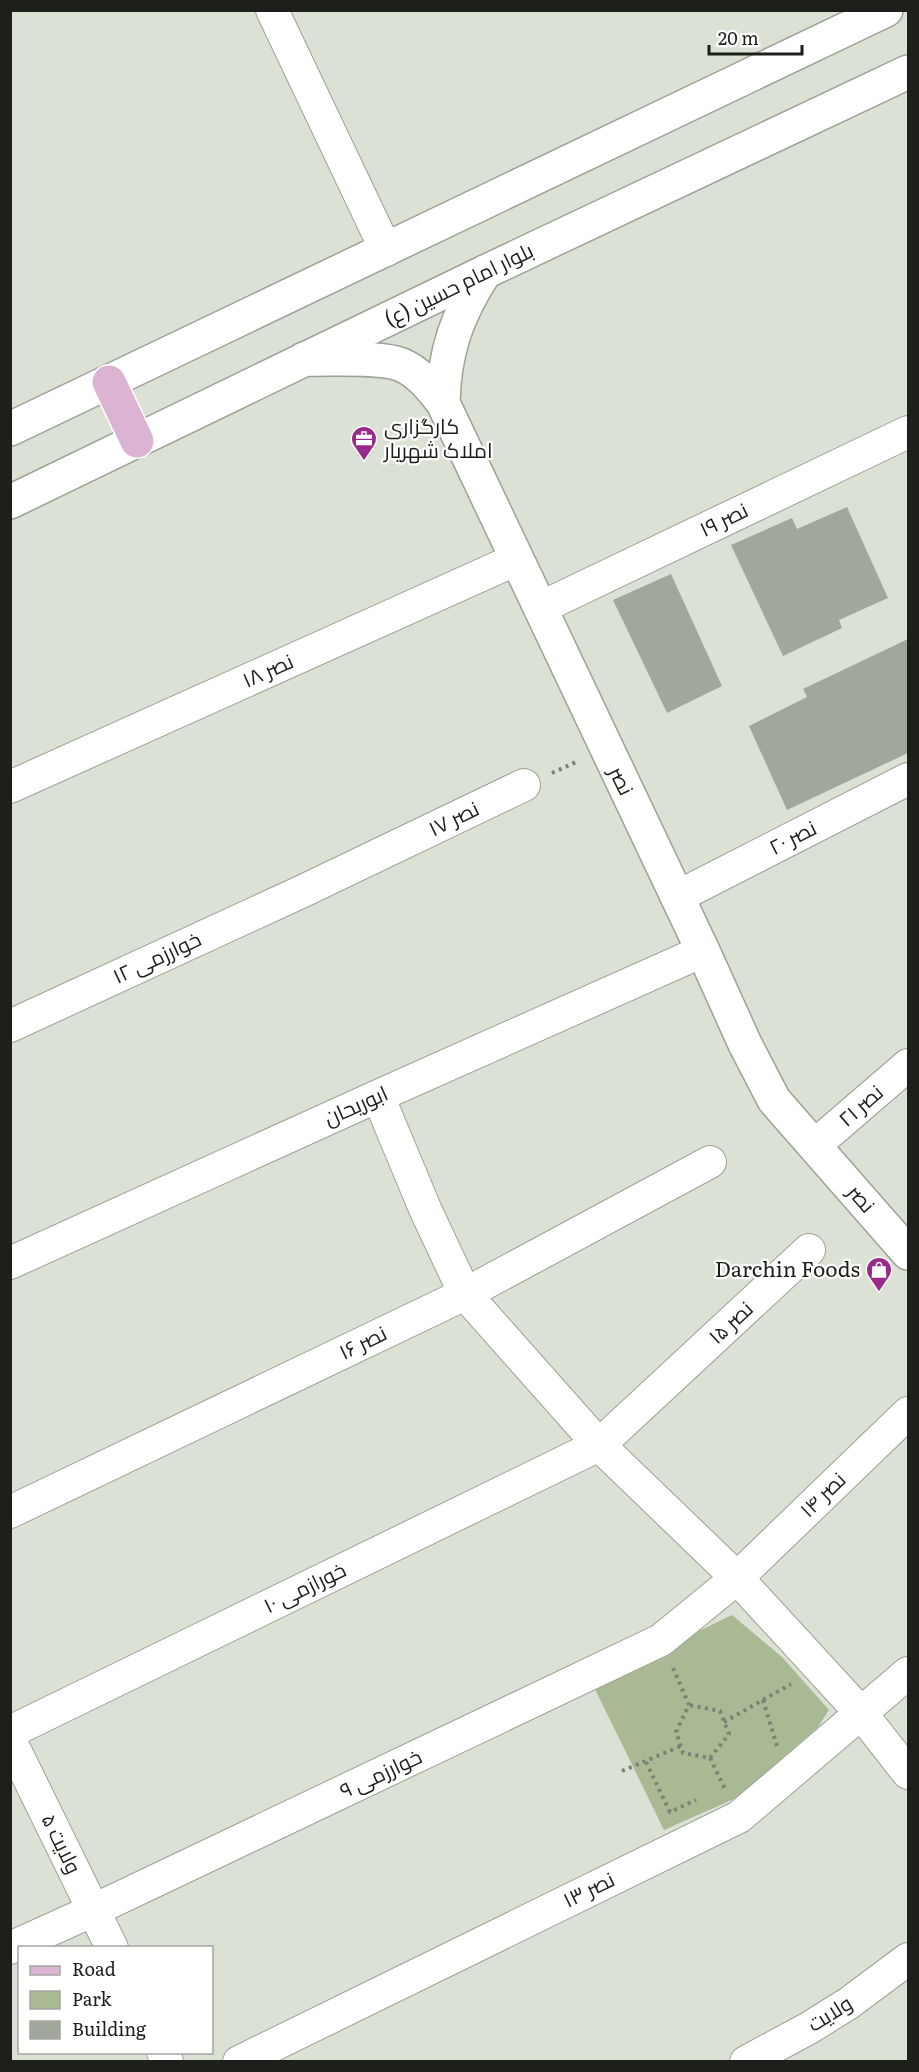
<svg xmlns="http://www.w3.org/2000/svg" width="919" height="2072" font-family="Literata,Cairo,serif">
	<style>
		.green { fill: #a9b994 }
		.building { fill: #a2a79b }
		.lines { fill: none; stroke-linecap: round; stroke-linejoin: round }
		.minor-casing { stroke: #9ca296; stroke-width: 34 }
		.tertiary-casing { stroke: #9ca296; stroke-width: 36 }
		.secondary-casing { stroke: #9ca296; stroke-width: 36 }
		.primary-casing { stroke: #fff; stroke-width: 36 }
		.path { stroke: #7c8077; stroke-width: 4; stroke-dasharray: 3 4.5; stroke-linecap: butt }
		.minor { stroke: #fff; stroke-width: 32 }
		.tertiary { stroke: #fff; stroke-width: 33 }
		.secondary { stroke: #fff; stroke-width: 33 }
		.primary { stroke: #dbb4d3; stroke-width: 33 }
		.labels { text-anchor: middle; stroke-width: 4.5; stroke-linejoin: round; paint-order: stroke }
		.street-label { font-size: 21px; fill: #1d1f1a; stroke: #fff }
		.poi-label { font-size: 21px; fill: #1d1f1a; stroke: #fff; text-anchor: start }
	</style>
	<rect width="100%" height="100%" fill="#dbe1d4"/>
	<path class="green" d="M732 1615 782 1657 829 1710 818 1727 736 1798 664 1830 592 1683Z"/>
	<path class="building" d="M847 507 888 598 839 620 842 628 783 656 731 545 792 518 797 529Z
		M671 574 722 686 667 713 613 600Z
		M908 639V753L787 810 749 726 807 697 803 689Z"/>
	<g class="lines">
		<defs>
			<path id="minor" d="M272 10 386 250
				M540 608 908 432
				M10 787 517 559
				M677 897 908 779
				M10 1026 303 891 524 785
				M378 1096 426 1211 465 1294 599 1445 737 1578 861 1713 908 1773
				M814 1146 908 1065
				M10 1263 378 1096 703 951
				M10 1512 465 1294 710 1162
				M10 1732 599 1445 809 1250
				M10 1740 112 1948
				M10 1948 94 1910 661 1640 737 1578 908 1413
				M163 2052 167 2062
				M239 2062 739 1817 908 1673
				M746 2062 809 2028 849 2003 908 1959"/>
			<path id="tertiary" d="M485 272C457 315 444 352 443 403L703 951 745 1044 774 1100 908 1253
				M304 359C329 360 380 356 402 365 420 373 432 389 443 403"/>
			<path id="secondary" d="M10 429 886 10
				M10 502 485 272 908 72"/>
			<path id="primary" d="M109 382 137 441"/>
		</defs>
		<use href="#minor" class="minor-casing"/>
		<use href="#tertiary" class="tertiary-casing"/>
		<use href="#secondary" class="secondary-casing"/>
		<use href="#primary" class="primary-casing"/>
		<path class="path" d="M552 773 578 761
			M673 1668 689 1705 676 1732 683 1753 710 1758 729 1734 720 1711 689 1705
			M763 1700 777 1746
			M724 1722 791 1684
			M710 1758 725 1789
			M646 1762 670 1812 696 1800
			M622 1771 681 1746"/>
		<use href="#minor" class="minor"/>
		<use href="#tertiary" class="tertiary"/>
		<use href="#secondary" class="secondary"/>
		<use href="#primary" class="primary"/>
	</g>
	<defs>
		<symbol id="office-pin" viewBox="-11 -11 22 30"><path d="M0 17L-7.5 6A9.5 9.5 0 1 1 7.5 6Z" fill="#982a89" stroke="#fff"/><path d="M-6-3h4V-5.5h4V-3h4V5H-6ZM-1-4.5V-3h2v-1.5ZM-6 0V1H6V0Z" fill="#fff"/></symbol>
		<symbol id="shop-pin" viewBox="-11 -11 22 30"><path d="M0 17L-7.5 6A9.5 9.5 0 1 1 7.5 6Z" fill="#982a89" stroke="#fff"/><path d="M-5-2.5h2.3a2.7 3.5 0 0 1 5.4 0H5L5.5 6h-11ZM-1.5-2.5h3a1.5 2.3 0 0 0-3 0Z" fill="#fff"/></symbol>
	</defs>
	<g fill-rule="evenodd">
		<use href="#office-pin" x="349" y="424" width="30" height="40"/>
		<use href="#shop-pin" x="864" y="1255" width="30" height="40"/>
	</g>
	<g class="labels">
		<g class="street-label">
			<text transform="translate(459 285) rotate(-26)" y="7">بلوار امام حسین (ع)</text>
			<text transform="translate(724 520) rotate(-26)" y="7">نصر ۱۹</text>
			<text transform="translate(268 671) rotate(-24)" y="7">نصر ۱۸</text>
			<text transform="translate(621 781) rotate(64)" y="7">نصر</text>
			<text transform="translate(454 819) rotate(-26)" y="7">نصر ۱۷</text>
			<text transform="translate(793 838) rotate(-27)" y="7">نصر ۲۰</text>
			<text transform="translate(157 958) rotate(-25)" y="7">خوارزمی ۱۲</text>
			<text transform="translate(356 1106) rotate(-24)" y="7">ابوریحان</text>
			<text transform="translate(861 1106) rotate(-41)" y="7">نصر ۲۱</text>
			<text transform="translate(861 1199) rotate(49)" y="7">نصر</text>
			<text transform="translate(731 1323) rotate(-43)" y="7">نصر ۱۵</text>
			<text transform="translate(363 1343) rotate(-26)" y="7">نصر ۱۶</text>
			<text transform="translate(823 1495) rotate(-44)" y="7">نصر ۱۴</text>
			<text transform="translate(305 1588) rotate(-26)" y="7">خورازمی ۱۰</text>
			<text transform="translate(381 1774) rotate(-25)" y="7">خوارزمی ۹</text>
			<text transform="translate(61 1844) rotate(64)" y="7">ولایت ۵</text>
			<text transform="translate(589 1890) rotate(-26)" y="7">نصر ۱۳</text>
			<text transform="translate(830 2014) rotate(-32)" y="7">ولایت</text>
		</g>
		<g class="poi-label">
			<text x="384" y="434">کارگزاری<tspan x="384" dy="24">املاک شهریار</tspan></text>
			<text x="860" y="1277" text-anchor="end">Darchin Foods</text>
		</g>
	</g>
	<rect width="919" height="2072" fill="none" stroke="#1d1f1a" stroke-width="24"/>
	<rect x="18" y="1946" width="195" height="108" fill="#ffffff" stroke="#a5a5a3" stroke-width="1.5"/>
	<rect x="30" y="1966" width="30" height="9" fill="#dbb4d3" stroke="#a5a5a3" stroke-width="1.5"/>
	<text x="72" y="1976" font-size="18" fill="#1d1f1a">Road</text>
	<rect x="30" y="1991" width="30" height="18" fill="#a9b994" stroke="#a5a5a3" stroke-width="1.5"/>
	<text x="72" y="2006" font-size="18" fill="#1d1f1a">Park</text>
	<rect x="30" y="2021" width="30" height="18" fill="#a2a79b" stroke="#a5a5a3" stroke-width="1.5"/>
	<text x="72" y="2036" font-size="18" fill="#1d1f1a">Building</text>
	<path d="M709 45v9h93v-9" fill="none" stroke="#1d1f1a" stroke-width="3"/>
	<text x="718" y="45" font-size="18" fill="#1d1f1a" stroke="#ffffff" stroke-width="4.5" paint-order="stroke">20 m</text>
</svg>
